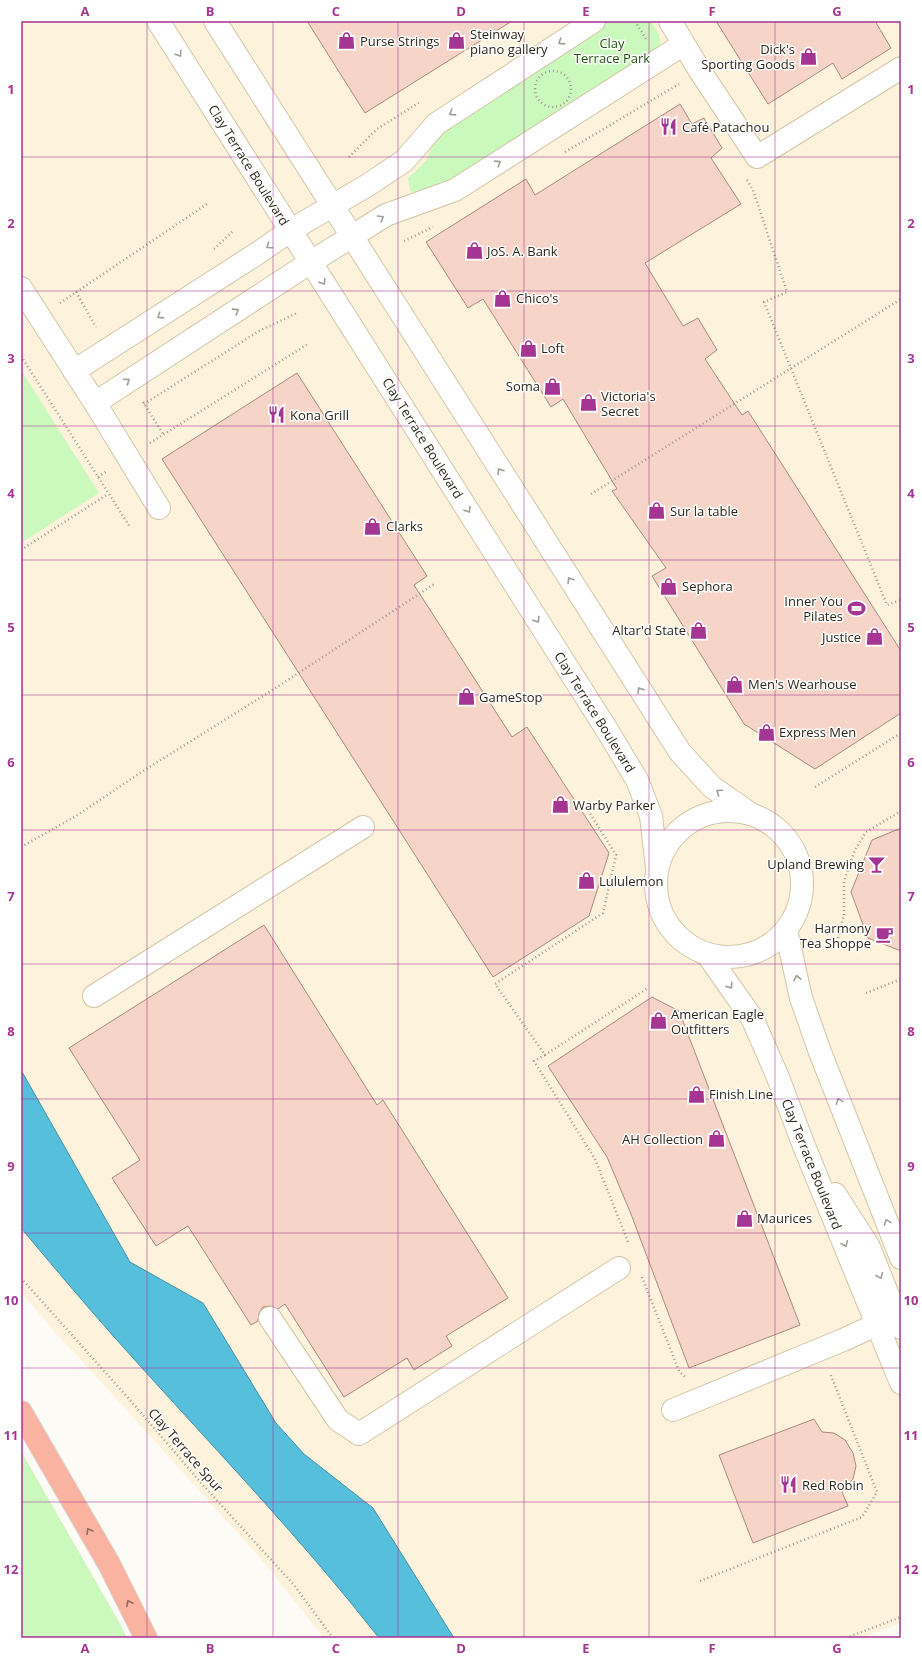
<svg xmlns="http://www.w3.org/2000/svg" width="922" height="1659" font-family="'Open Sans',sans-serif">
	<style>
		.built { fill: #fdf3dc }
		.green { fill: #cbf8bd }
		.water { fill: #56c0dc; stroke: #4992a2 }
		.building { fill: #f6d4c8; stroke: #aa8a7e }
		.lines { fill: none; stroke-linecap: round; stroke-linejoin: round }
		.minor-casing { stroke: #d2c5a7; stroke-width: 24 }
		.highway-casing { stroke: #d9d8d6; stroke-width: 24 }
		.path { stroke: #9e9b92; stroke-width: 2.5; stroke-dasharray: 1 3; stroke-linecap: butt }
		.minor { stroke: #fff; stroke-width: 22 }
		.highway { stroke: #fab2a1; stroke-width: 22 }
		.oneway { stroke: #a09e98 }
		.oneway2 { stroke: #936c5e }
		.grid { fill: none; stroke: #a53592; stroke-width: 1; stroke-opacity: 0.55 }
		.labels { text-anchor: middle; stroke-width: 3; stroke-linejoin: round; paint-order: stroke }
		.poi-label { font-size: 13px; fill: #2c271b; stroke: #fff; text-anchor: start }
		.park-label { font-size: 13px; fill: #225211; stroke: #fff }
		.street-label { font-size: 13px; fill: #2c271b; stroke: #fff }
		.neatline { fill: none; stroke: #a53592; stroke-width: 1.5 }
		.grid-label { font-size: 13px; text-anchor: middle; font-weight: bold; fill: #a53592 }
	</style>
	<rect width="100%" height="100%" fill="#fdfbf5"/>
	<path class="built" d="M21 21H901V1623L862 1638H324L260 1558 113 1395 53 1330 21 1292Z"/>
	<path class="green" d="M607 21H651L660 36V52L448 188 421 196 410 191 408 178 426 161 438 129Z
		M21 370 99 493 21 543Z
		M21 1451 118 1620 127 1638H21Z"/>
	<path class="water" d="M21 1070 130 1262 203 1303 276 1423 304 1454 373 1508 454 1638H379C297 1533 204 1438 115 1338 83 1302 52 1265 21 1228Z"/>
	<path class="building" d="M307 21H512L365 113Z
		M716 21H875L891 48 842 79 833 63 768 104Z
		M680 104 692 124 704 118 722 148 711 158 741 204 645 263 683 326 698 318 717 350 705 359 742 415 748 411 901 651V713L815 769 744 724 652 576 666 568 612 491 617 489 563 399 551 407 483 299 468 308 426 242 526 179 535 195Z
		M297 373 427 576 414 585 512 737 527 727 609 853 589 916 493 977 162 459Z
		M901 828V951L868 938 851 892 872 840Z
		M264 925 377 1105 383 1100 508 1298 446 1336 452 1346 414 1370 407 1358 344 1397 285 1304 278 1309 270 1306 263 1307 259 1313 258 1321 251 1325 188 1226 156 1246 112 1178 140 1160 69 1048Z
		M652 997 679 1011 800 1325 689 1368 631 1214 607 1157 548 1066Z
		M814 1419 822 1432 834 1433 845 1440 853 1453 856 1466 853 1479 842 1492 848 1506 753 1543 719 1455Z"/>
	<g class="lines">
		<defs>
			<path id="minor" d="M158 21 607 730 637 780 651 816 657 868
				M215 21 680 752 712 787 751 814
				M670 21 700 71 757 157 901 68
				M21 288 95 403 159 508
				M74 371 258 253 291 230 368 185 404 161 436 124 594 21
				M95 403 311 262 386 215 455 190 684 44
				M656 884a73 73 0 1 1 146 0a73 73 0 1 1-146 0Z
				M786 930 801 998 820 1052 901 1258
				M707 954 752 1018 777 1075 804 1146 901 1383
				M94 996 363 827
				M835 1194 869 1247 901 1328
				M270 1318 338 1420 359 1434 619 1268
				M673 1410 843 1340 878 1324"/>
			<path id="highway" d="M21 1412 109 1564 146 1638"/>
		</defs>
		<use href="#minor" class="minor-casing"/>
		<use href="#highway" class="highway-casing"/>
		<path class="path" d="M635 21 646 39
			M535 89a18 18 0 1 1 36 0a18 18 0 1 1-36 0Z
			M565 152 679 84
			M349 157 377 129 420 102
			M747 180 753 190 787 292 764 302 887 605 901 600
			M404 241 433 227
			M214 249 234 230
			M76 292 96 327
			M60 303 207 204
			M21 356 130 527
			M143 402 163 434
			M144 404 259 331 297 313
			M150 443 308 344
			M98 477 107 471
			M591 494 901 299
			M21 550 108 494
			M815 787 901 733
			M586 807 616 855 603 913 495 984 545 1055 648 988
			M21 847 76 816 140 773 274 689 436 583
			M837 942 844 915V881L855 850 866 832 901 811
			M866 993 901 979
			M545 1055 534 1061 595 1159 629 1244
			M642 1277 679 1371 686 1378
			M21 1278 130 1400 202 1484 294 1585 333 1638
			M700 1581 862 1517 877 1492 830 1373
			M846 1638 901 1617"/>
		<use href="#minor" class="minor"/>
		<use href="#highway" class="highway"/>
	</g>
	<defs><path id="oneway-chevron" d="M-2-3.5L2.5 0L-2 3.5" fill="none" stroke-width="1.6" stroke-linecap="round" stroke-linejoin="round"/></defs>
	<g class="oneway">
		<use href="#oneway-chevron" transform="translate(561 42) rotate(147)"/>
		<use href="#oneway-chevron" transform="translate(179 54) rotate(57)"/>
		<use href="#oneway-chevron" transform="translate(452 113) rotate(147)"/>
		<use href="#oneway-chevron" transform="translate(498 163) rotate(-33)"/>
		<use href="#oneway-chevron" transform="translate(381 218) rotate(-31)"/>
		<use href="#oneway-chevron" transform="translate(269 246) rotate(145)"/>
		<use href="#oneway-chevron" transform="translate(323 282) rotate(58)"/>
		<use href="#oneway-chevron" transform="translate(236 311) rotate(-33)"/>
		<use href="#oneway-chevron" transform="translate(160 316) rotate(147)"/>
		<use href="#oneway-chevron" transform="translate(127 381) rotate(-34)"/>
		<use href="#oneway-chevron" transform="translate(500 471) rotate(-122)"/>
		<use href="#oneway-chevron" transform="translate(468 510) rotate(58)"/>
		<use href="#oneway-chevron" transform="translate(570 580) rotate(-122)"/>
		<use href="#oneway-chevron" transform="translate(537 620) rotate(58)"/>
		<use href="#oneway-chevron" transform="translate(640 690) rotate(-122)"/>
		<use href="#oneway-chevron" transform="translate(719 792) rotate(-145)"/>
		<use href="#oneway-chevron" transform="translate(797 978) rotate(-102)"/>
		<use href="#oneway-chevron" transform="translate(730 986) rotate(55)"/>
		<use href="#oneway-chevron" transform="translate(839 1101) rotate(-111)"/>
		<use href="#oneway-chevron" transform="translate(887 1222) rotate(-111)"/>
		<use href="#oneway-chevron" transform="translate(845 1244) rotate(67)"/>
		<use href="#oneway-chevron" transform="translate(880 1276) rotate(68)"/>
	</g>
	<g class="oneway2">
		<use href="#oneway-chevron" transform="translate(89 1531) rotate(-120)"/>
		<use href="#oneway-chevron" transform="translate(129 1603) rotate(-117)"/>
	</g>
	<path class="grid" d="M147 21V1638M273 21V1638M398 21V1638M524 21V1638M649 21V1638M775 21V1638M21 157H901M21 291H901M21 426H901M21 560H901M21 695H901M21 830H901M21 964H901M21 1099H901M21 1233H901M21 1368H901M21 1502H901"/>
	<defs>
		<symbol id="shop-bare" viewBox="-9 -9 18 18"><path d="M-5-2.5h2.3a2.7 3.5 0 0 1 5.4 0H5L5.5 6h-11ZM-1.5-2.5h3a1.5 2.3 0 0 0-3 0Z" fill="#a53592" stroke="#fff" stroke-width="2.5" paint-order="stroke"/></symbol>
		<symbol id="restaurant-bare" viewBox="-9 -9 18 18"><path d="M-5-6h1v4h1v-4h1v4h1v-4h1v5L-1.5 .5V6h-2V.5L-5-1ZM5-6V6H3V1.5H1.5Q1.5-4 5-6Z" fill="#a53592" stroke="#fff" stroke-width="2.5" paint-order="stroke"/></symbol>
		<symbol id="stadium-bare" viewBox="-9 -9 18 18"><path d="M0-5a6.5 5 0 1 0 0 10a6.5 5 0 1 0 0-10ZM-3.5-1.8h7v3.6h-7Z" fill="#a53592" stroke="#fff" stroke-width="2.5" paint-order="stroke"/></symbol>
		<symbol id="bar-bare" viewBox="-9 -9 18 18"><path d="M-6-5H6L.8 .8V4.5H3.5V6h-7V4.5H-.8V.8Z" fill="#a53592" stroke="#fff" stroke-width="2.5" paint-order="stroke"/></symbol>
		<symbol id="cafe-bare" viewBox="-9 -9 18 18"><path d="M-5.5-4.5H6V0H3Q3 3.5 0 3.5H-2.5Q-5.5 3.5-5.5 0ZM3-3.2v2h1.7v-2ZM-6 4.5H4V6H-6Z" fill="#a53592" stroke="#fff" stroke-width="2.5" paint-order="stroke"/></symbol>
	</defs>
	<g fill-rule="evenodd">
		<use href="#shop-bare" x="334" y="28" width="25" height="25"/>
		<use href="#shop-bare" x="444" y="28" width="25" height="25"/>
		<use href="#shop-bare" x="796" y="44" width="25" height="25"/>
		<use href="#restaurant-bare" x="656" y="114" width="25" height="25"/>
		<use href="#shop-bare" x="462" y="238" width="25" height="25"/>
		<use href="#shop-bare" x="490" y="286" width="25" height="25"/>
		<use href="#shop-bare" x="516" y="336" width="25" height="25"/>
		<use href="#shop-bare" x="540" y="374" width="25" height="25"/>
		<use href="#shop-bare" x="576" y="390" width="25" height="25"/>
		<use href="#restaurant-bare" x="264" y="402" width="25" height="25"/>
		<use href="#shop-bare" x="644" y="498" width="25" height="25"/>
		<use href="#shop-bare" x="360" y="514" width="25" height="25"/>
		<use href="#shop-bare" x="656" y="574" width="25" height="25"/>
		<use href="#stadium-bare" x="844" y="596" width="25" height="25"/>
		<use href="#shop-bare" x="686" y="618" width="25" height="25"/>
		<use href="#shop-bare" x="862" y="624" width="25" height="25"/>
		<use href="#shop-bare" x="722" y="672" width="25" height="25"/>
		<use href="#shop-bare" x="454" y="684" width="25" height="25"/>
		<use href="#shop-bare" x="754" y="720" width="25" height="25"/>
		<use href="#shop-bare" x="548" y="792" width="25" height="25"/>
		<use href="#bar-bare" x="864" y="852" width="25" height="25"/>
		<use href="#shop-bare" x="574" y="868" width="25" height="25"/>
		<use href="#cafe-bare" x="872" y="922" width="25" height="25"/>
		<use href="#shop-bare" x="646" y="1008" width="25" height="25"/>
		<use href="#shop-bare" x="684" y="1082" width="25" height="25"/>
		<use href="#shop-bare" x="704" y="1126" width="25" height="25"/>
		<use href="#shop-bare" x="732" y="1206" width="25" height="25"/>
		<use href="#restaurant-bare" x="776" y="1472" width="25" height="25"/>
	</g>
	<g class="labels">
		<g class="poi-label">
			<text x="470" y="39">Steinway<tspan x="470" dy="15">piano gallery</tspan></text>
			<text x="360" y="46">Purse Strings</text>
			<text x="795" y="54" text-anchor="end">Dick's<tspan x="795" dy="15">Sporting Goods</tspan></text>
			<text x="682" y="132">Café Patachou</text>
			<text x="487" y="256">JoS. A. Bank</text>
			<text x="516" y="303">Chico's</text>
			<text x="541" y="353">Loft</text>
			<text x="540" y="391" text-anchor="end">Soma</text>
			<text x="601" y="401">Victoria's<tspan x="601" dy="15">Secret</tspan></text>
			<text x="290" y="420">Kona Grill</text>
			<text x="670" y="516">Sur la table</text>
			<text x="386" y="531">Clarks</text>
			<text x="682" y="591">Sephora</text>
			<text x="843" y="606" text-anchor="end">Inner You<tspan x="843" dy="15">Pilates</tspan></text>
			<text x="686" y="635" text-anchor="end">Altar'd State</text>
			<text x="861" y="642" text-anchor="end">Justice</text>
			<text x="748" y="689">Men's Wearhouse</text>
			<text x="479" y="702">GameStop</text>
			<text x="779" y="737">Express Men</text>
			<text x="573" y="810">Warby Parker</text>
			<text x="864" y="869" text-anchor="end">Upland Brewing</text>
			<text x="599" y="886">Lululemon</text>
			<text x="871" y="933" text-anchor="end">Harmony<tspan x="871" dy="15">Tea Shoppe</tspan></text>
			<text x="671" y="1019">American Eagle<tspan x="671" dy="15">Outfitters</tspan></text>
			<text x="709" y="1099">Finish Line</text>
			<text x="703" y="1144" text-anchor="end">AH Collection</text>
			<text x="757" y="1223">Maurices</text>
			<text x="802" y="1490">Red Robin</text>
		</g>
		<g class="park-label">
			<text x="612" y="48">Clay<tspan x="612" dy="15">Terrace Park</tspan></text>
		</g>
		<g class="street-label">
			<text transform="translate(249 165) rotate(58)" y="5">Clay Terrace Boulevard</text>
			<text transform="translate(423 438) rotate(58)" y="5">Clay Terrace Boulevard</text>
			<text transform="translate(595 712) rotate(58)" y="5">Clay Terrace Boulevard</text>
			<text transform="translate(812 1164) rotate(68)" y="5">Clay Terrace Boulevard</text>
			<text transform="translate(186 1450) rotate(49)" y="5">Clay Terrace Spur</text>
		</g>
	</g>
	<rect width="922" height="1659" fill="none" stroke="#ffffff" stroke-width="44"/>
	<rect x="22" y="22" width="878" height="1615" class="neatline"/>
	<g class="grid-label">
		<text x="85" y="16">A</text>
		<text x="210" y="16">B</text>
		<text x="336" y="16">C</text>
		<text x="461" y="16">D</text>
		<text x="586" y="16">E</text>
		<text x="712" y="16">F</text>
		<text x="837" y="16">G</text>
		<text x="11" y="94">1</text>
		<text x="911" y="94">1</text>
		<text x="11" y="228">2</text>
		<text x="911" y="228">2</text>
		<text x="11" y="363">3</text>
		<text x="911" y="363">3</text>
		<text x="11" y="498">4</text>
		<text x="911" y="498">4</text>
		<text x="11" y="632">5</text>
		<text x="911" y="632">5</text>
		<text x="11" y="767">6</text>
		<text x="911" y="767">6</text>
		<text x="11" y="901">7</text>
		<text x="911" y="901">7</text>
		<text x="11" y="1036">8</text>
		<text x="911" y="1036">8</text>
		<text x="11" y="1171">9</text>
		<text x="911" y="1171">9</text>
		<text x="11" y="1305">10</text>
		<text x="911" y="1305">10</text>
		<text x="11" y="1440">11</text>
		<text x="911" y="1440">11</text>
		<text x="11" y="1574">12</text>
		<text x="911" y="1574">12</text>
		<text x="85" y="1653">A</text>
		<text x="210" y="1653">B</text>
		<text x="336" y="1653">C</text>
		<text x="461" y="1653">D</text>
		<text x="586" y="1653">E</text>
		<text x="712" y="1653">F</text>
		<text x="837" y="1653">G</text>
	</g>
</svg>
